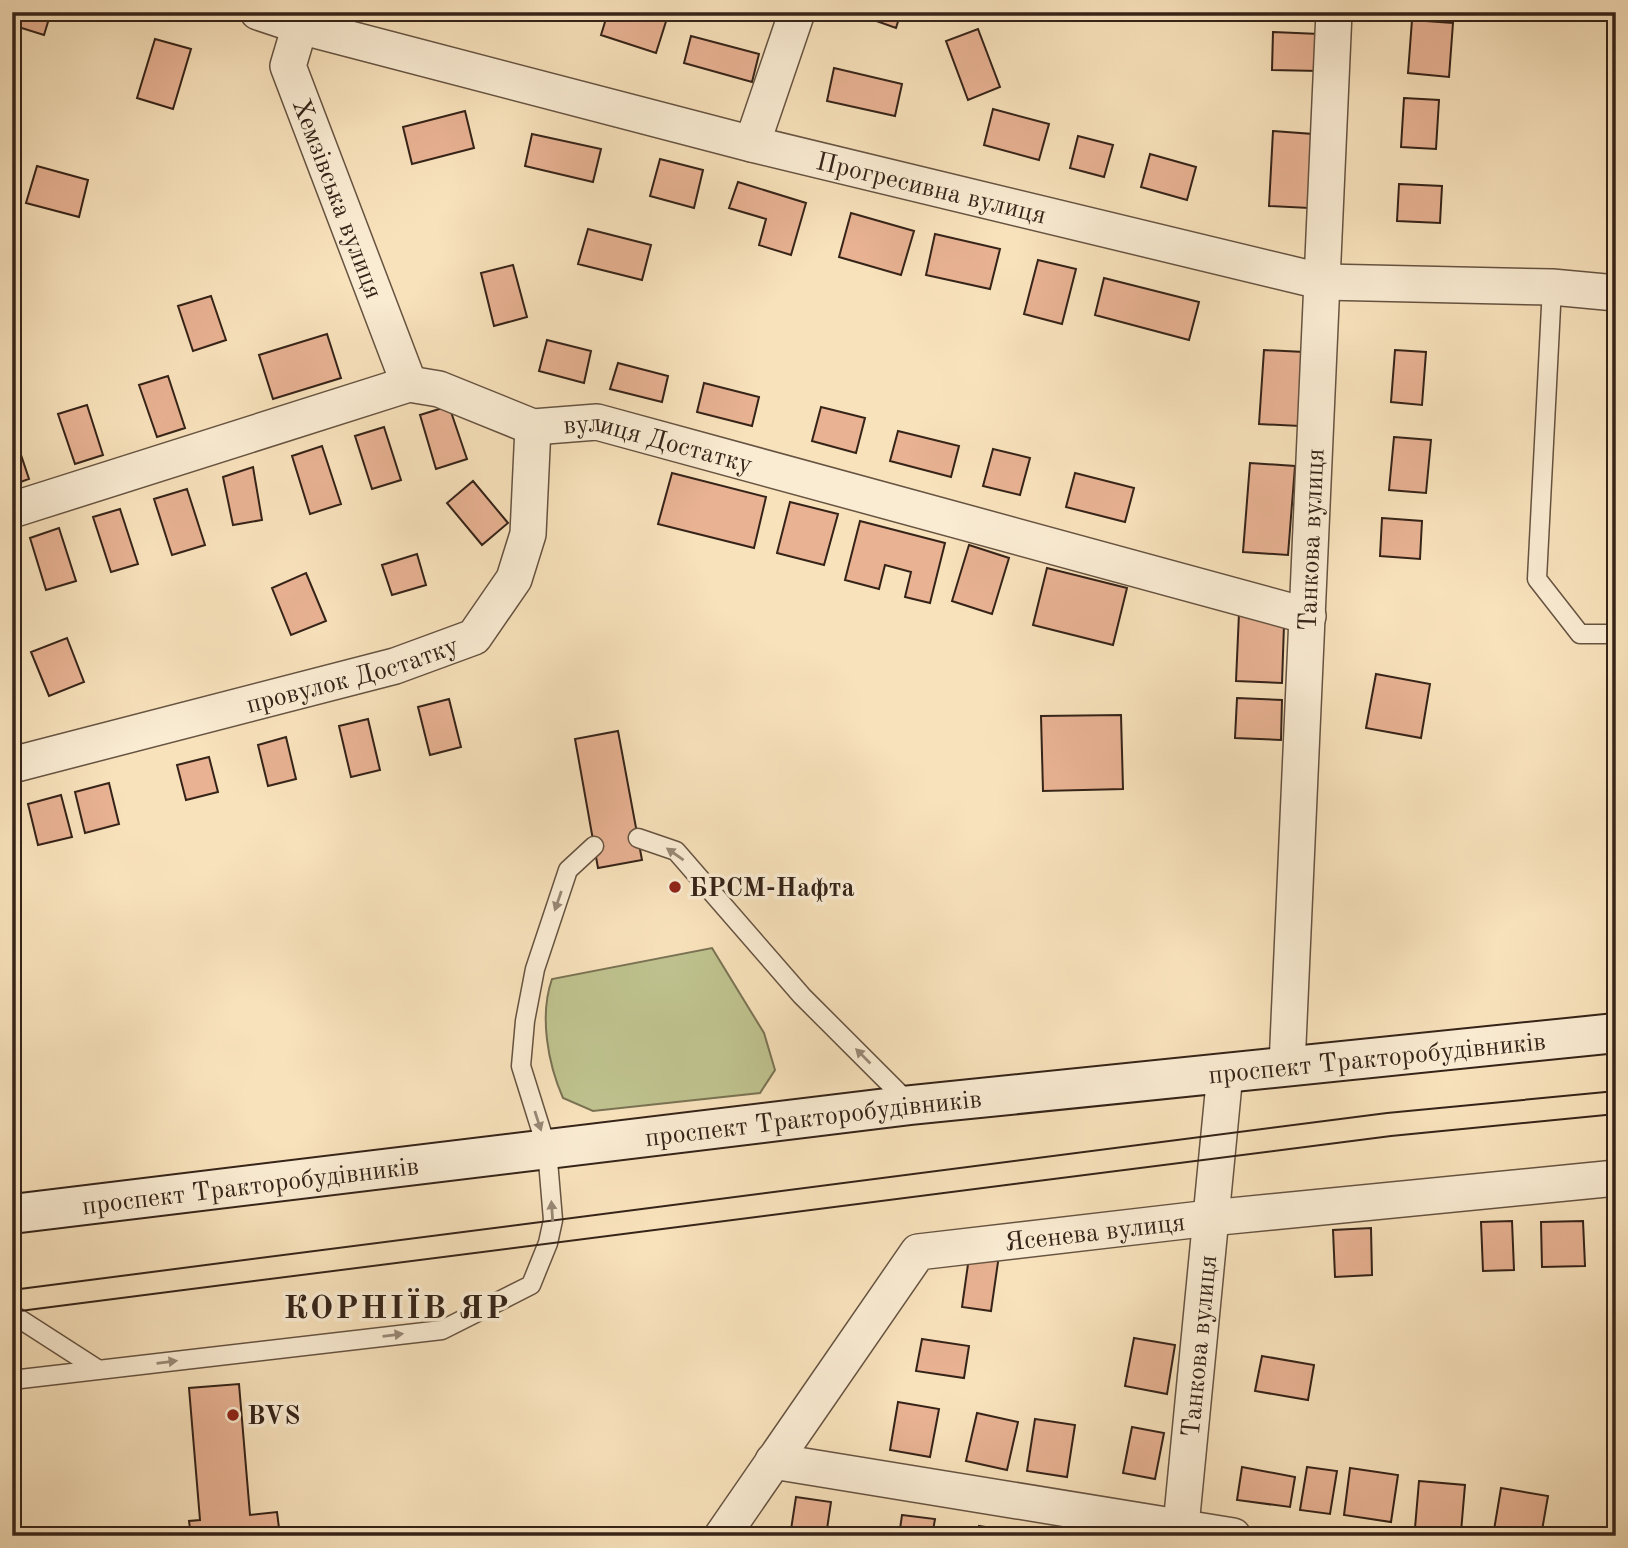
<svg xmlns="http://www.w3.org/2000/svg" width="1628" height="1548" font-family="'Old Standard TT',serif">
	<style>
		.green { fill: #bfc38f; stroke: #7a7354; stroke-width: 2 }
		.building { fill: #e8b293; stroke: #352318; stroke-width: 2 }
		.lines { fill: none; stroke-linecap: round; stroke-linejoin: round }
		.lane-casing { stroke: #665341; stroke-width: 21 }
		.street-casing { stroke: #665341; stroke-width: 38 }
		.secondary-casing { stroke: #352318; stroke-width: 42 }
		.lane { stroke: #faecd3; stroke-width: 18 }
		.street { stroke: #faecd3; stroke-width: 35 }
		.secondary { stroke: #faecd3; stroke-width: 38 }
		.tram { stroke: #352318; stroke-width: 2 }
		.oneway { fill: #988876 }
		.poi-dot { fill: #8f2418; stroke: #faecd3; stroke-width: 2.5 }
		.labels { text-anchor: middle; stroke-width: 7; stroke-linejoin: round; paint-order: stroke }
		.street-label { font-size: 26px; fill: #352318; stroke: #faecd3 }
		.poi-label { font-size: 26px; font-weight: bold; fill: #352318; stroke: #faecd3; text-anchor: start }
		.district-label { font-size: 33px; font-weight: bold; letter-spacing: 2px; fill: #352318; stroke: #faecd3 }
	</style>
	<rect width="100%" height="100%" fill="#f8e2bc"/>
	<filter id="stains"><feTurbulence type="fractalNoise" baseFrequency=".00286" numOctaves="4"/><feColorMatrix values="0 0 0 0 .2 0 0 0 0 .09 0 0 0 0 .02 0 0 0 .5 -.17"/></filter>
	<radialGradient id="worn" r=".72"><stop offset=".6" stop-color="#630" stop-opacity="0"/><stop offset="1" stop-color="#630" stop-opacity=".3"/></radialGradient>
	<path class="green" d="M712 948 764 1033 775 1070 760 1093 593 1111 563 1098C548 1064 539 1016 552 979Z"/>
	<path class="building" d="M12 12H51L44 35 12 25Z
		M608 12H669L656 53 601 35Z
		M851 12H901L896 28Z
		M1412 20 1453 23 1449 77 1408 73Z
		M978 29 1000 87 968 100 946 41Z
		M1273 32 1319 34V71L1272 70Z
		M691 36 759 54 752 82 684 63Z
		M155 39 191 49 173 109 137 98Z
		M834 68 902 84 895 116 827 101Z
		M1404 98 1439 100 1436 149 1401 147Z
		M993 109 1049 124 1039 160 984 145Z
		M465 111 474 148 412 164 403 127Z
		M1273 131 1313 134 1309 208 1269 206Z
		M532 134 601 149 593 182 525 166Z
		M1078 136 1113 145 1104 177 1070 168Z
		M1150 154 1196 167 1187 200 1141 187Z
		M660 159 703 170 694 208 650 196Z
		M37 166 88 180 79 217 26 203Z
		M738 182 806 203 791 255 759 245 766 219 729 208Z
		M1399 184 1442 186 1440 223 1397 221Z
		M851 213 914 231 901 275 839 257Z
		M588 229 651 245 642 280 578 264Z
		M935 234 1000 249 990 289 926 275Z
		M1038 260 1076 269 1062 324 1024 314Z
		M513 265 527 317 494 326 481 273Z
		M1104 278 1199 302 1189 340 1095 315Z
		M211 296 226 340 193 351 178 306Z
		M327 334 341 378 273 399 259 355Z
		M547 340 591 351 584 383 539 371Z
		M1264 350 1304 352 1300 426 1259 424Z
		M1395 350 1426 352 1422 405 1391 402Z
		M618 363 668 376 662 402 610 389Z
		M168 376 185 428 157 437 139 385Z
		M704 383 759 397 752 426 697 412Z
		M87 405 103 455 75 464 58 414Z
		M449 406 467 459 436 469 420 415Z
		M821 407 865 418 856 453 812 441Z
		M384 427 401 480 372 489 355 436Z
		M12 428 29 479 12 485Z
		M898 431 959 446 951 477 890 461Z
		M1394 437 1431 440 1426 493 1389 490Z
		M322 446 341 504 310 514 292 456Z
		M993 449 1030 458 1020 495 983 486Z
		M1250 463 1295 466 1288 555 1243 552Z
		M253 467 262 520 233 525 223 477Z
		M672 473 766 497 754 548 658 524Z
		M1075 473 1134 488 1125 522 1066 507Z
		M473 481 508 523 482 545 447 503Z
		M187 489 205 545 172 555 154 499Z
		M790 502 838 514 824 565 777 553Z
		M120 509 138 564 111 572 93 517Z
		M1382 518 1422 521 1420 559 1380 556Z
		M860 521 945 543 930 603 905 597 911 572 885 565 879 589 845 580Z
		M59 528 76 581 46 590 30 538Z
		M969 545 1009 558 992 614 952 601Z
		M417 554 426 585 392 595 382 565Z
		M1047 568 1127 588 1113 645 1033 625Z
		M306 573 326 621 291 635 272 588Z
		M1239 613 1284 625 1282 683 1236 681Z
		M67 638 84 682 49 696 31 652Z
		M1376 674 1430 684 1421 738 1366 728Z
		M1237 698 1282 700 1281 740 1235 738Z
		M449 699 461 747 430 755 418 707Z
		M1121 715 1123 789 1043 791 1041 716Z
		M368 719 380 770 351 777 339 726Z
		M618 731 642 860 598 868 575 739Z
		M286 737 296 779 268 786 258 745Z
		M209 757 218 792 186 800 177 765Z
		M109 783 119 824 85 833 75 792Z
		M61 795 72 837 38 845 28 804Z
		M12 807 21 842 12 845Z
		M1512 1221 1514 1270 1483 1271 1481 1222Z
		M1583 1221 1585 1266 1542 1267 1541 1222Z
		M1371 1228 1372 1275 1335 1277 1333 1230Z
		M999 1255 991 1311 962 1307 969 1257Z
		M1134 1338 1175 1345 1167 1394 1125 1386Z
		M922 1339 969 1346 964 1378 916 1371Z
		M1262 1356 1314 1365 1308 1400 1255 1391Z
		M239 1384 250 1515 277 1512 280 1536H191L189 1521 200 1520 189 1388Z
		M898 1402 939 1409 930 1457 890 1450Z
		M977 1413 1018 1422 1007 1470 966 1461Z
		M1035 1419 1075 1425 1067 1477 1027 1471Z
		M1132 1427 1164 1433 1155 1479 1123 1473Z
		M1242 1467 1295 1477 1290 1507 1237 1500Z
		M1307 1467 1337 1471 1330 1514 1300 1510Z
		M1350 1468 1398 1475 1391 1522 1344 1515Z
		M1419 1481 1465 1485 1461 1532 1415 1528Z
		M1501 1488 1548 1496 1541 1536H1493Z
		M796 1497 831 1502 826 1536H790Z
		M1615 1506 1616 1536H1611Z
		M902 1515 935 1519 932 1536H899Z
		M979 1526 1012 1531V1536H977Z"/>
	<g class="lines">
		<defs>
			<path id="lane" d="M1552 287 1537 579 1580 634H1616
				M638 838 676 851 802 996 911 1105
				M12 1314 99 1370
				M12 1380 442 1330 531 1285 548 1243 553 1220 547 1149 521 1066 525 1021 535 969 568 870 594 846"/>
			<g id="street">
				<path id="s1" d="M258 12 300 26 752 144 1324 282 1552 287 1616 293"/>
				<path id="s2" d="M304 12 288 66 409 384"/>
				<path d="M752 144 797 12"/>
				<path id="s3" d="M12 510 409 384 439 389 533 427 597 422 1308 616"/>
				<path id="s4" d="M12 765 395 666 474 637 514 579 528 534 533 427"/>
				<path id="s5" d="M1287 1066 1334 12"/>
				<path d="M773 1461 1233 1536"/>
				<path id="s6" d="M722 1536 918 1252 1210 1218 1616 1178"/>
				<path id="s7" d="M1180 1536 1225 1073"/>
			</g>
			<g id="secondary">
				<path id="s8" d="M12 1214 911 1105 1616 1033"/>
			</g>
		</defs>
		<use href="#lane" class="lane-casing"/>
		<use href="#street" class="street-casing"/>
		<use href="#secondary" class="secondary-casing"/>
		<use href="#lane" class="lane"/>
		<use href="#street" class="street"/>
		<use href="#secondary" class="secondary"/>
		<path class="tram" d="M12 1290 1387 1113 1616 1091
			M12 1312 1391 1136 1616 1114"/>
	</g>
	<defs><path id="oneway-solid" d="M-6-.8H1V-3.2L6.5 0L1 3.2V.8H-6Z" transform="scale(1.75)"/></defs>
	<g class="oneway">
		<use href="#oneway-solid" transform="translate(675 854) rotate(-145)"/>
		<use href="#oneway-solid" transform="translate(558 901) rotate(109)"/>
		<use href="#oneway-solid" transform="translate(863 1056) rotate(-135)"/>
		<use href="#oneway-solid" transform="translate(538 1121) rotate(72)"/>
		<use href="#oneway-solid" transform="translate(552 1211) rotate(-94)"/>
		<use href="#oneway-solid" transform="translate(393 1335) rotate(-7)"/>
		<use href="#oneway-solid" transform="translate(167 1362) rotate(-7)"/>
	</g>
	<g class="poi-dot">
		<circle cx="675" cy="887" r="7"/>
		<circle cx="233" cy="1415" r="7"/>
	</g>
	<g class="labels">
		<g class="street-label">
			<text dy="9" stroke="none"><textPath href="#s1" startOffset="696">Прогресивна вулиця</textPath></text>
			<text dy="9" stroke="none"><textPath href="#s2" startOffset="198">Хемзівська вулиця</textPath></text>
			<text dy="9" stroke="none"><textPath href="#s3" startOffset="676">вулиця Достатку</textPath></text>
			<text dy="9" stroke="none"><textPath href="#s5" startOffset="527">Танкова вулиця</textPath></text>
			<text dy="9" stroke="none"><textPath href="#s4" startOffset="352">провулок Достатку</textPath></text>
			<text dy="9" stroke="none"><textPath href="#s8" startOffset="1374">проспект Тракторобудівників</textPath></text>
			<text dy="9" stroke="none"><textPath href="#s8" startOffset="807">проспект Тракторобудівників</textPath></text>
			<text dy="9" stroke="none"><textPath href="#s8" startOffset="240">проспект Тракторобудівників</textPath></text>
			<text dy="9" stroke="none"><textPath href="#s6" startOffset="523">Ясенева вулиця</textPath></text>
			<text dy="9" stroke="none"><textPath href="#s7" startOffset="191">Танкова вулиця</textPath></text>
		</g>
		<g class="poi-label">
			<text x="689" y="896">БРСМ-Нафта</text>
			<text x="247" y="1424">BVS</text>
		</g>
		<g class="district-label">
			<text x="397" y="1318">КОРНІЇВ ЯР</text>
		</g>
	</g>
	<rect width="1628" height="1548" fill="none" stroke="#f8e2bc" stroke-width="42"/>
	<rect x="14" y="14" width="1600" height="1520" fill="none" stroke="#352318" stroke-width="3.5"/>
	<rect x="21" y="21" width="1586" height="1506" fill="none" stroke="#352318" stroke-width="2"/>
	<rect width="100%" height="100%" filter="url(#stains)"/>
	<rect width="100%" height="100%" fill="url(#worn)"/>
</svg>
